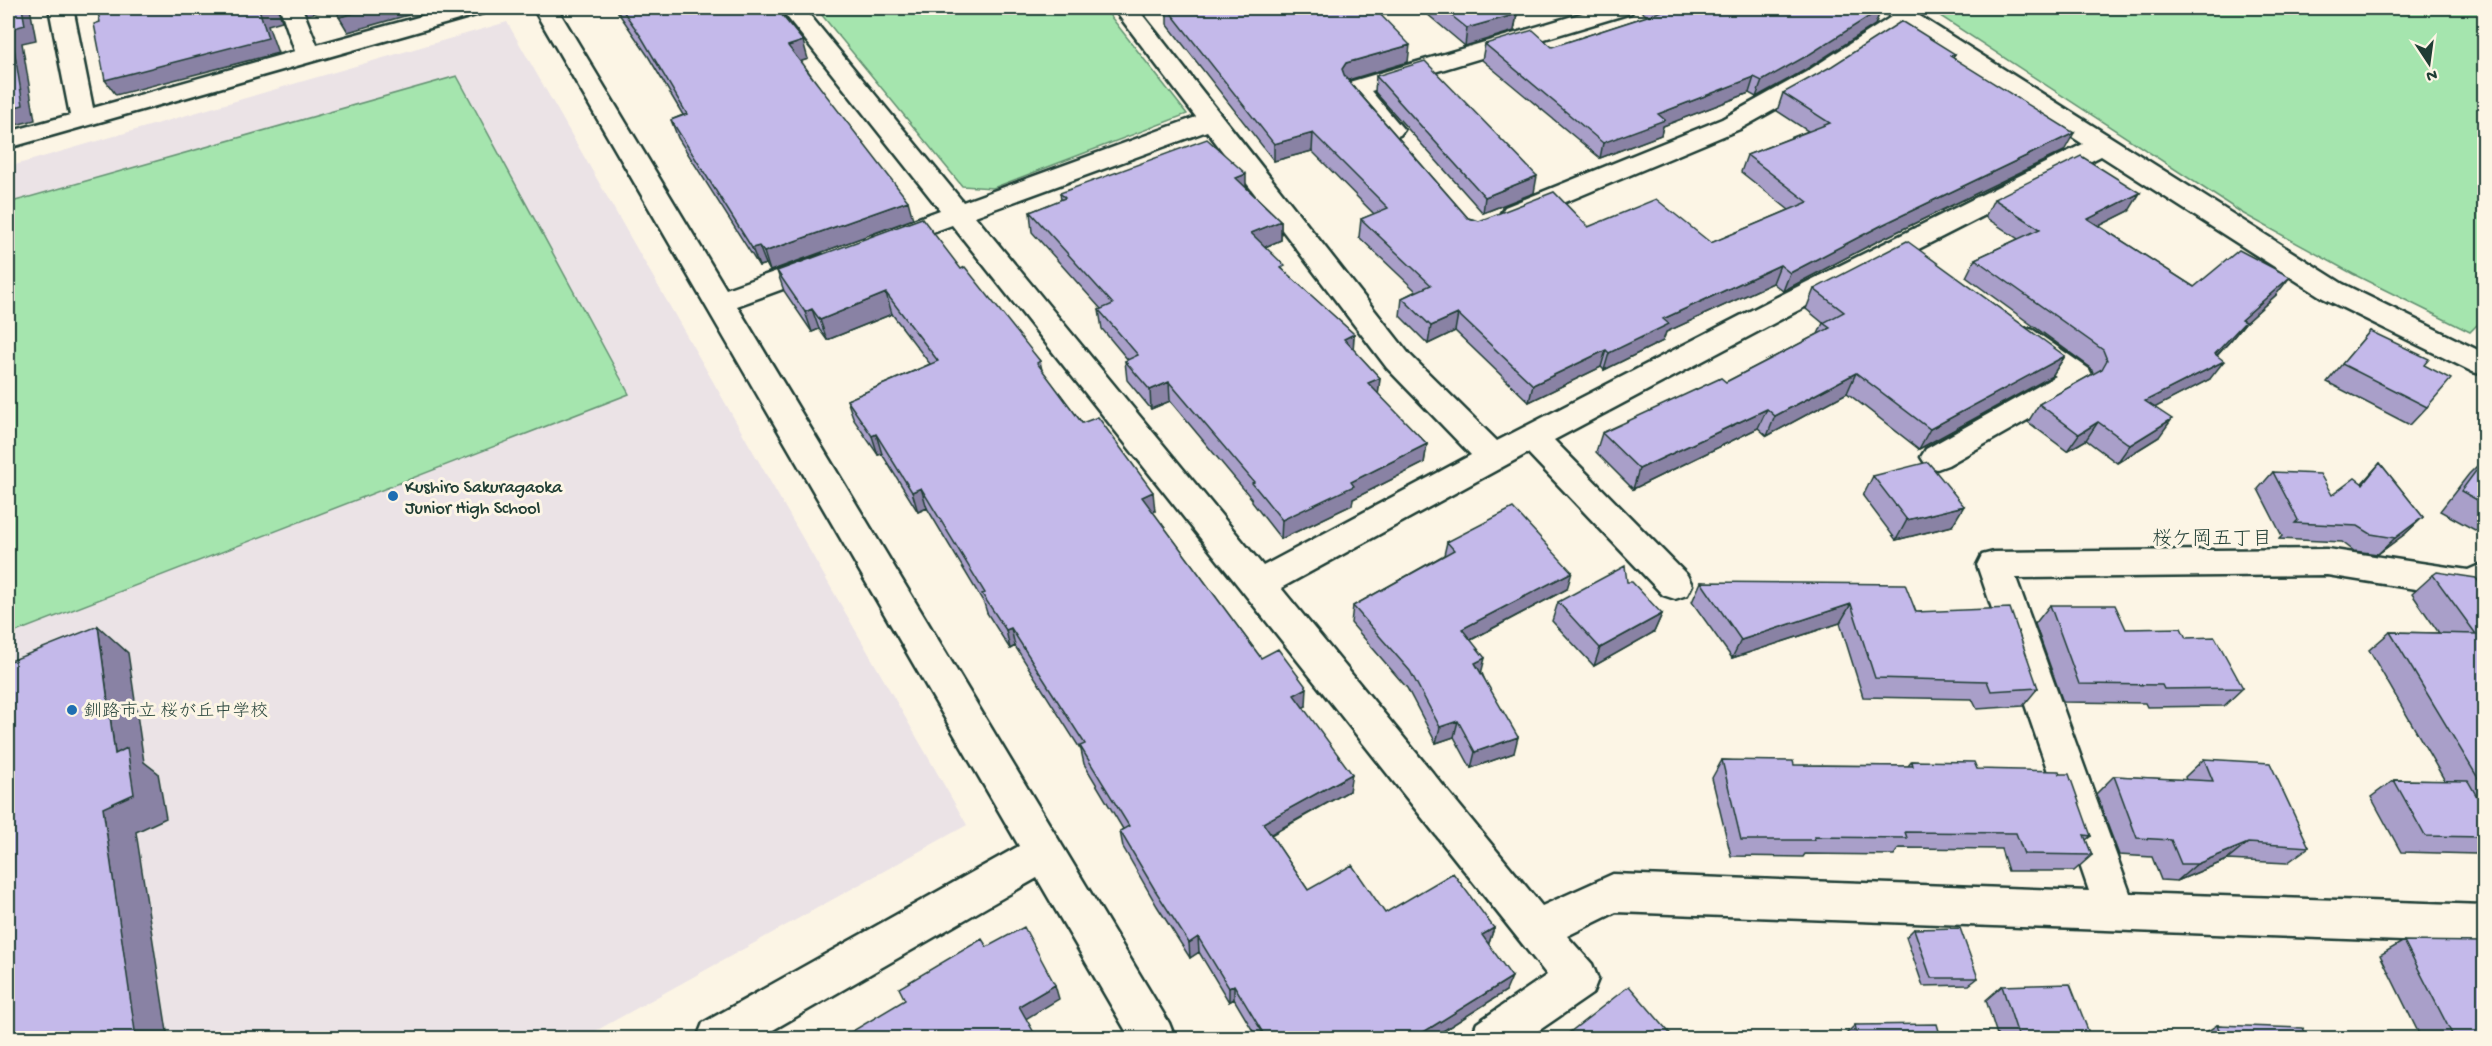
<svg xmlns="http://www.w3.org/2000/svg" width="2492" height="1046" font-family="'Gochi Hand','Klee One',sans-serif">
	<style>
		.built { fill: #ebe3e6 }
		.green { fill: #a5e5ae; stroke: #629171; stroke-width: 1.5 }
		.lines { fill: none; stroke-linecap: round; stroke-linejoin: round }
		.minor-casing { stroke: #1f3d34; stroke-width: 5 }
		.minor { fill: #fcf5e5; fill-rule: evenodd }
		.wall { fill: #a99fc9; stroke: #1f3d34; stroke-width: 1.5 }
		.shaded-wall { fill: #8982a4; stroke: #1f3d34; stroke-width: 1.5 }
		.building { fill: #c4b9ea; stroke: #1f3d34; stroke-width: 1.5 }
		.poi-dot { fill: #1f6fb2; stroke: #fcf5e5; stroke-width: 2 }
		.labels { text-anchor: middle; stroke-width: 6; stroke-linejoin: round; paint-order: stroke }
		.poi-label { font-size: 18px; fill: #1f3d34; stroke: #fcf5e5; text-anchor: start }
		.neighbourhood-label { font-size: 20px; fill: #1f3d34; stroke: #fcf5e5 }
	</style>
	<rect width="100%" height="100%" fill="#fcf5e5"/>
	<filter id="ink" filterUnits="userSpaceOnUse"><feTurbulence type="fractalNoise" baseFrequency=".0167" numOctaves="2"/><feDisplacementMap in="SourceGraphic" scale="12" xChannelSelector="R" yChannelSelector="G"/><feConvolveMatrix kernelMatrix="1 2 1 2 8 2 1 2 1" color-interpolation-filters="sRGB"/></filter>
	<g filter="url(#ink)">
		<path class="built" d="M507 22 967 825 583 1038H8V167Z"/>
		<path class="green" d="M816 8H1104L1187 114 993 188 962 186Z
			M1928 8H2484V318L2470 332 2353 274 2242 213Z
			M457 76 629 394 8 635V203Z"/>
		<g class="lines">
			<defs>
				<path id="minor" d="M49 8H73L93 108 295 51 280 8H302L317 45 451 8H487L483 13 8 148V132L70 115Z
					M533 8H557L726 289 822 255 832 257 836 264 832 271 737 306 1169 1023 1175 1038H1130L1037 878 759 1038H697L703 1023 1019 846Z
					M780 8H804L963 202 1196 117 1113 8H1137L1409 354 1497 441 1773 299 2083 144 1906 28 1824 82 1740 129 1525 219 1515 222 1505 219 1501 213 1505 207 1722 119 1806 72 1891 17 1881 8H1907L2343 284 2484 353V375L2473 372 2323 298 2101 156 1793 313 1554 440 1687 575 1692 585 1687 595 1675 599 1663 595 1528 453 1281 588 1542 906 1613 874 2089 891 1977 565 1982 555 1994 552 2327 549 2468 570 2484 563V593L2472 598 2327 575 2016 578 2130 893 2484 905V944L1616 912 1567 936 1592 964 1598 979 1592 994 1528 1038H1471L1477 1023 1547 975 952 225 895 246 885 249 875 246 871 240 875 234 940 210ZM1207 131 1387 368 1471 455 1263 566 975 216Z
					M1600 8H1635L1631 13 1371 91 1404 130 1400 135 1391 138 1382 135 1343 88 1346 83Z
					M2023 327 2033 330 2089 369 2093 377 2089 385 1948 465 1937 469 1926 465 1921 457 1926 449 2056 376 2013 344 2008 337 2013 330Z"/>
			</defs>
			<use href="#minor" class="minor-casing"/>
			<use href="#minor" class="minor"/>
		</g>
		<path class="wall" d="M615 8H776L808 59 801 61 913 219 770 271 766 264 759 266 678 138 671 120 683 115 648 56Z
			M1161 8H1389L1381 15 1408 62 1348 80 1468 218 1479 221 1588 227 1711 243 1789 210 1741 172 1747 155 1808 131 1777 111 1783 93 1955 54 1953 58 2064 151 1876 242 1783 291 1773 283 1666 332 1663 341 1604 370 1601 367 1529 402 1455 331 1428 344 1400 316 1402 298 1416 291 1359 237 1361 219 1374 214 1312 151 1274 161 1167 24V15Z
			M1420 8H1509L1517 14 1514 31 1465 46Z
			M1637 8H1878L1881 9 1875 25 1805 70 1756 97 1749 93 1663 126 1661 135 1600 158 1482 60 1485 44 1552 47 1647 16Z
			M1376 76 1534 193 1483 213 1375 92Z
			M1246 187 1281 221V240L1265 247 1285 272 1354 334 1353 349 1380 378 1378 394 1427 444 1424 463 1353 499 1352 505 1281 539 1252 502V499L1170 401 1151 409 1127 380 1125 361 1128 360 1102 329 1099 310 1101 309 1032 232 1030 212 1061 200 1060 193Z
			M1994 199 2129 211 2099 226 2194 287 2276 295 2245 323 2231 340 2217 356 2210 379 2155 407 2159 437 2117 463 2086 440 2067 451 2028 422 2039 404 2093 374 2091 368 1966 277 1975 259 2018 239 1985 217Z
			M961 269 1040 361 1042 370 1082 423 1155 511 1153 512 1261 658 1306 706 1303 707 1349 791 1271 835 1308 890 1385 913 1494 928 1489 943 1488 944 1506 991 1432 1038H1257L1234 999 1229 1002 1199 952 1190 958 1157 906 1123 847 1120 831 1123 829 1084 764 1081 750 1015 646 1010 649 987 613 984 603 927 508 918 512 882 454 878 455 854 420 847 400 930 364 892 314 827 340 819 329 812 332 784 291 777 271Z
			M1814 289 2065 356 2052 376 1919 449 1847 393 1767 436 1758 428 1633 489 1596 452 1602 433 1726 382 1818 334 1823 323 1806 309Z
			M2370 331 2424 365 2427 407 2410 425 2327 382Z
			M2484 459V535L2440 511 2469 474Z
			M2380 463 2423 517 2405 534 2378 554 2354 551 2342 542 2279 539 2282 536 2258 489 2273 472 2332 495 2362 483Z
			M1873 476 1952 526 1896 540 1863 496Z
			M1447 542 1567 589 1471 640 1482 673 1514 753 1471 768 1454 737 1436 743 1407 688 1351 623 1353 606 1444 555Z
			M2433 575 2484 589V805H2482L2484 809V849L2476 854 2401 852 2371 797 2394 780 2445 781 2369 650 2390 632 2439 633 2412 594Z
			M1701 582 1916 612 2038 688 2023 706 1977 709 1972 699 1863 697 1840 623 1732 658 1692 602Z
			M1558 602 1662 614 1654 632 1594 666 1552 621Z
			M2050 605 2126 629 2186 638 2243 688 2224 706 2147 707 2145 703 2063 702 2035 624Z
			M2204 759 2309 847 2287 863 2227 860 2177 881 2161 880 2152 857 2119 855 2096 794 2114 776 2186 780 2185 777Z
			M1722 760 1794 765 1908 766 1912 761 1977 769 2091 836 2086 840 2092 855 2074 871H2008L2001 849 1899 848 1894 855 1805 854 1803 857 1731 856 1712 778Z
			M1914 929 1978 978 1969 985 1923 986 1906 937Z
			M2404 941 2484 1038H2421L2380 955Z
			M2002 986 2091 1038H1998L1986 1000Z
			M1855 1025 1941 1038H1842Z
			M2217 1025 2308 1038H2197Z"/>
		<path class="shaded-wall" d="M22 8H30L36 40 22 43 35 120 8 127 11 29Z
			M266 8H279L278 9 282 21 268 25 278 53 116 95 105 80 259 9Z
			M303 8H335L307 15Z
			M373 8H414L405 10 408 15 348 32 339 17Z
			M1374 8H1389L1372 25Z
			M1881 9 1875 25 1805 70 1756 97 1762 81Z
			M1517 14 1514 31 1465 46 1467 28Z
			M803 41 808 59 794 64 788 46Z
			M1410 45 1408 62 1345 81 1342 69 1346 63Z
			M1754 77 1749 93 1663 126 1661 135 1600 158 1603 143 1658 114Z
			M1313 133 1312 151 1274 161V144Z
			M2074 133 2064 151 1876 242 1783 291 1790 273 1884 224Z
			M1246 174V193L1236 178Z
			M1537 176 1534 193 1483 213 1485 197Z
			M2140 193 2129 211 2077 237 2088 219Z
			M908 201 913 219 770 271 764 252Z
			M1281 221V240L1251 253V233Z
			M759 246 766 264 759 266 752 248Z
			M1780 265 1773 283 1666 332 1663 341 1604 370 1609 353 1663 319Z
			M2290 277 2276 295 2245 323 2231 340 2201 372 2241 320Z
			M886 293 892 314 827 340 820 320Z
			M812 309 819 329 812 332 805 312Z
			M1458 314 1455 331 1428 344 1431 326Z
			M1354 334 1353 354 1344 339Z
			M1606 350 1601 367 1529 402 1533 385Z
			M2065 356 2052 376 1919 449 1930 429Z
			M2224 361 2210 379 2133 419 2145 401Z
			M1856 373 1847 393 1767 436 1775 416Z
			M1380 378 1378 397 1368 383Z
			M1169 382 1170 401 1151 409 1150 390Z
			M1767 409 1758 428 1633 489 1639 469Z
			M2172 419 2159 437 2117 463 2130 445Z
			M2098 422 2086 440 2067 451 2079 434Z
			M876 434 882 454 878 455 872 436Z
			M1427 444 1424 463 1353 499 1352 505 1281 539 1282 520 1351 482Z
			M921 488 927 508 918 512 912 492Z
			M1153 492 1155 511 1144 516 1142 497Z
			M1964 506 1952 526 1896 540 1907 520Z
			M2423 517 2405 534 2378 554 2395 538Z
			M1572 572 1567 589 1459 646 1462 629Z
			M1851 604 1840 623 1732 658 1741 640Z
			M1662 614 1654 632 1594 666 1600 648Z
			M98 626 128 653 144 762 158 773 166 818 136 832 168 1038H135L103 808 115 754Z
			M1011 628 1015 646 1010 649 1006 630Z
			M1485 658 1481 674 1475 663Z
			M1307 688 1306 706 1293 713 1294 695Z
			M1458 721 1454 737 1436 743 1440 727Z
			M1518 737 1514 753 1471 768 1475 752Z
			M1352 774 1349 791 1262 839 1263 823Z
			M2248 843 2227 860 2177 881 2197 864Z
			M1494 928 1489 943 1477 950 1482 935Z
			M1198 937 1199 952 1190 958 1189 943Z
			M1512 977 1506 991 1432 1038H1414Z
			M1055 985 1059 999 1024 1020 1019 1006Z
			M1234 985V999L1229 1002V988Z"/>
		<path class="building" d="M8 8H22L25 25 11 29 23 105 8 109Z
			M97 8H266L259 9 268 38 105 80 94 24 100 22Z
			M336 8H373L339 17Z
			M621 8H776L803 41 788 46 908 201 764 252 759 246 752 248 671 120 687 114 642 38Z
			M1167 8H1374L1410 45 1346 63 1342 69 1345 77 1468 218 1479 221 1554 192 1588 227 1656 199 1711 243 1808 202 1747 155 1830 123 1783 93 1832 66 1902 21 1955 54 1950 56 2074 133 1884 224 1790 273 1780 265 1663 319 1669 324 1609 353 1606 350 1533 385 1458 314 1431 326 1402 298 1431 285 1361 219 1388 208 1313 133 1274 144Z
			M1442 8H1509L1517 14 1467 28Z
			M1659 8H1878L1881 9 1810 54 1762 81 1754 77 1658 114 1665 120 1603 143 1485 44 1533 30 1552 47 1663 11Z
			M1425 61 1537 176 1485 197 1376 76Z
			M1207 139 1246 174 1236 178 1281 221 1251 233 1285 266 1281 268 1354 334 1344 339 1380 378 1368 383 1427 444 1351 482 1354 486 1282 520 1252 483 1254 482 1169 382 1150 390 1125 361 1138 355 1099 310 1113 304 1030 212 1065 198 1060 193Z
			M2081 156 2140 193 2088 219 2194 287 2239 250 2290 277 2241 320 2245 322 2215 354 2224 361 2145 401 2172 419 2130 445 2098 422 2079 434 2039 404 2102 369 2107 360 2103 350 1975 259 2040 229 1994 199Z
			M922 218 961 269 965 267 1040 361 1037 363 1082 423 1098 417 1153 492 1142 497 1261 658 1278 649 1307 688 1294 695 1352 774 1263 823 1308 890 1352 865 1385 913 1453 873 1494 928 1482 935 1512 977 1414 1038H1266L1234 985 1229 988 1198 937 1189 943 1155 890 1120 831 1129 826 1080 746 1085 744 1011 628 1006 630 982 594 985 593 921 488 912 492 876 434 872 436 847 400 938 361 886 293 820 320 812 309 805 312 777 271Z
			M1907 241 2065 356 1930 429 1856 373 1775 416 1767 409 1639 469 1602 433 1721 378 1726 382 1830 328 1823 323 1844 312 1814 289Z
			M2370 331 2429 359 2424 365 2451 379 2427 407 2342 364Z
			M2484 460V504L2461 491Z
			M1928 462 1964 506 1907 520 1873 476Z
			M2380 463 2423 517 2395 538 2371 534 2358 526 2295 523 2298 520 2273 472 2320 474 2332 495 2355 478 2363 484Z
			M1513 508 1572 572 1462 629 1485 658 1475 663 1518 737 1475 752 1458 721 1440 727 1410 671 1353 606 1454 550 1447 542Z
			M1625 566 1627 582H1632L1662 614 1600 648 1558 602Z
			M2437 572 2476 578 2484 589V788L2390 632 2476 634 2433 575Z
			M1701 582 1905 584 1916 612 2010 608 2038 688 1991 691 1987 681 1875 678 1851 604 1741 640Z
			M2050 605H2115L2126 629 2181 628 2186 638 2215 637 2243 688 2164 689 2162 685 2079 684Z
			M98 626 115 754 127 748 134 794 103 808 136 1038H8V662Z
			M2204 759 2270 763 2309 847 2248 843 2197 864H2181L2171 840 2137 838 2114 776 2213 781Z
			M1722 760 1793 761 1794 765 1913 766 1912 761 1974 762 1977 769 2059 771 2060 774H2069L2091 836 2084 835 2092 855 2024 854 2016 833 1905 832 1907 838 1814 837 1815 840H1741Z
			M2394 780 2468 781 2484 809V837L2425 836Z
			M1024 927 1055 985 1019 1006 1037 1038H841L905 1000 899 988 982 939 987 947Z
			M1960 928 1978 978H1931L1914 929Z
			M2404 941 2484 942V1038H2454Z
			M2070 984 2091 1038H2019L2002 986Z
			M1629 986 1674 1038H1568L1565 1036Z
			M1937 1024 1941 1038H1858L1855 1025Z
			M2217 1025 2303 1028 2308 1038H2223Z"/>
	</g>
	<g class="poi-dot">
		<circle cx="393" cy="496" r="6"/>
		<circle cx="72" cy="710" r="6"/>
	</g>
	<g class="labels">
		<g class="poi-label">
			<text x="405" y="492">Kushiro Sakuragaoka<tspan x="405" dy="21">Junior High School</tspan></text>
			<text x="84" y="716">釧路市立 桜が丘中学校</text>
		</g>
		<g class="neighbourhood-label">
			<text x="2212" y="544">桜ケ岡五丁目</text>
		</g>
	</g>
	<rect width="2492" height="1046" fill="none" stroke="#fcf5e5" stroke-width="30"/>
	<rect x="15" y="15" width="2462" height="1016" fill="none" stroke="#1f3d34" stroke-width="2" filter="url(#ink)"/>
	<g transform="translate(2429 63) rotate(167)" stroke="#fcf5e5" stroke-width="4.5" paint-order="stroke">
	<path d="M0-4.5L10 22L0 15L-10 22Z" fill="#1f3d34"/>
	<text y="-9" font-size="16" font-weight="bold" text-anchor="middle" fill="#1f3d34">N</text>
	</g>
</svg>
